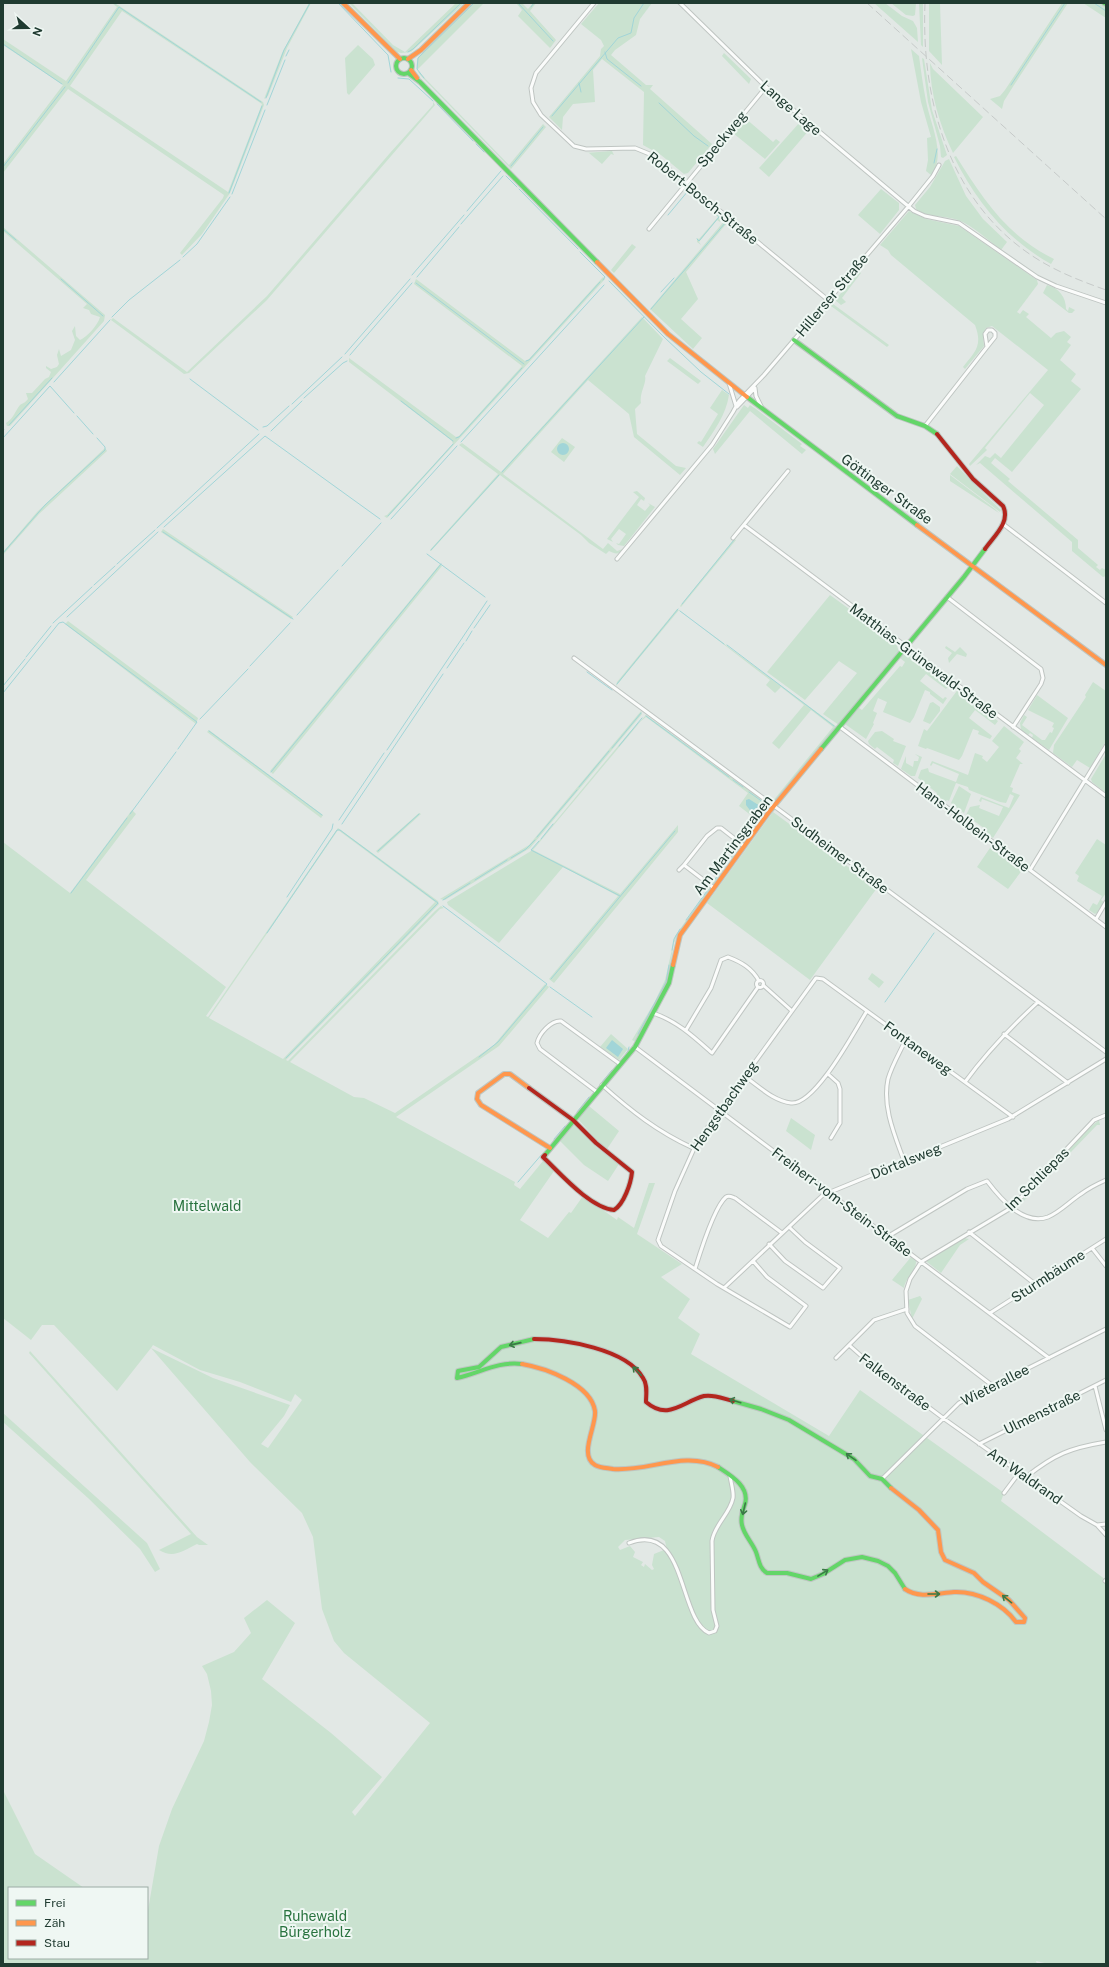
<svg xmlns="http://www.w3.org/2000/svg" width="1109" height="1967" font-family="'Public Sans',sans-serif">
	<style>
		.green { fill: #cae2d0; fill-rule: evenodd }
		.water { fill: #a1d5d8 }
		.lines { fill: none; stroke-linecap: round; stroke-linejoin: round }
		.stream { stroke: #a1d5d8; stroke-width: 1 }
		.street-casing { stroke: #bfc5c2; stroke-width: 5 }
		.fast-casing { stroke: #bec6c2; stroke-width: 6 }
		.slow-casing { stroke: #bec6c2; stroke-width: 6 }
		.jam-casing { stroke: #bec6c2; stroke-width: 6 }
		.street { stroke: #fbfcfb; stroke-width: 3 }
		.fast { stroke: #63d668; stroke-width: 4 }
		.slow { stroke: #ff974d; stroke-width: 4 }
		.jam { stroke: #b3261e; stroke-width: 4 }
		.rail { stroke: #c6cac9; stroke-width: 1; stroke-dasharray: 8 4; stroke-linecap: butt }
		.oneway { stroke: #3b7947 }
		.labels { text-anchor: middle; stroke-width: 4; stroke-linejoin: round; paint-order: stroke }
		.street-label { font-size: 14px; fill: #203b31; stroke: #eff7f3 }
		.park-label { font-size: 14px; fill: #29733f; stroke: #eff7f3 }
	</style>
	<rect width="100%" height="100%" fill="#e2e8e5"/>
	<path class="green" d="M112 3 118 5 263 102 264 105 230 193 202 234 182 255 180 253 223 198 224 195 68 89 3 173V164L63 85 3 45V39L66 81 117 7ZM122 11 262 104 228 192 70 86Z
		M309 3H311L287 48 268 96 264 99 282 53Z
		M349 3H352L393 45 405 52 456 3H464L411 52 401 53 397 52Z
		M473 3H484L417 70 509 165 543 124 546 127 511 169 422 77C416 71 416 66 418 57Z
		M516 3H522L528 9 533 3H536L530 11 556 40 550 48 518 16 522 10Z
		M599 3H652L640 19 636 35 615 50 611 55 646 85H653L650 89 712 144 688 173 684 174 661 155 643 145 644 92 602 59 593 70 595 102 573 104 563 117 562 130 549 117 600 56 601 49 604 46 601 40 581 24Z
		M874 3H885L902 16 913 21 917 28 918 42Z
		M891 3H916L915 15 913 16 906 15Z
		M919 3H923V47L921 45Z
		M929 3H940L942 65 929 51Z
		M1062 3H1068L1014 85 1004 101 1002 109 990 99 1000 96 1005 90Z
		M1083 3H1099L1106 7V18Z
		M358 45 373 59 375 65 349 95 347 93 345 58Z
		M911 49 919 56C921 71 923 86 926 101 930 123 947 156 931 175L926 171 928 160 927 138 931 137 921 102Z
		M724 53 751 79 749 84 722 56Z
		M922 58 924 59 932 110 947 155 943 158 941 157 940 146 928 102Z
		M930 63 933 69 983 117 953 153C940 126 930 93 930 63Z
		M433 102 435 105 267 300 189 373 184 374 111 320 113 318 187 372 267 296 390 153 433 105Z
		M745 118 773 142 776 139 780 142 765 159 733 133Z
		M800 122 810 129 769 177 759 168Z
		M612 151 614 155 611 154 602 164 589 153H585Z
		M956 156C983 199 1007 236 1054 259L1051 264C1006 239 976 201 954 157Z
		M949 159 966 196 983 219 1007 242 1001 250C988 240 973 226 958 220 944 215 927 218 916 209L915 205 930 187 945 161Z
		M881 189 899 203V210L880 234 858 215Z
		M706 205 723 218 720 222 717 220 699 242 701 245 697 242V238L699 239 718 217 705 206Z
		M909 211 926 219 959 226 1037 280 1038 284 1017 312 1020 314 1023 310 1029 314 1026 317 1051 338 1056 333 1064 331 1071 337 1067 342 1071 345 1060 360 1076 374 1071 381 1081 389 1012 472 995 458 991 463 1010 479 1008 481 1078 540V548L1098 565 1096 567 1100 570 1102 568 1106 570V576L1103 577 1072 551V542L980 463 976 465 985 456 990 458 995 453 1001 458 1044 405 1030 393 985 448 987 450 970 466 969 464 1048 370 992 326 986 328 983 335 984 346 965 369 963 367C975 352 983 346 975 325L891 255 888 250 880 245Z
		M725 220 727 223 686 272 698 299 681 319 702 338 693 349 650 309Z
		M3 227 105 315 104 321 10 426H7L6 423C14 418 15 411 20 405 23 403 25 403 28 399L26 393H32L45 379 49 377 51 372 46 368V366L51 369 57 367 59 364 57 355 59 349 61 356 71 350 75 340 72 331 75 326 76 336 80 340C87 337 98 325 100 317L91 314 89 310 83 308 87 304 3 231Z
		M632 244 636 247 614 273 611 270Z
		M859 272 861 273 842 298 846 302 841 305 835 300Z
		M603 277 605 279 387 518 384 516 387 515 453 444 452 441 349 362V358L456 437 459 436 522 366 414 284 416 279 525 361 529 359Z
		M1047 285C1059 288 1066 297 1066 309L1068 311 1069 307 1075 310 1072 313H1069L1043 293Z
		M833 304 889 345 887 347 831 306Z
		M642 317 663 339 645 376C647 383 639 393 641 403L635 409 637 434 676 466 686 468 680 475 634 437 629 414 588 380 503 474 603 549 608 543 617 551 623 549C618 555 616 554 609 551L606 554 589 543 581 535 500 475 431 551 430 550 498 474 459 445 462 443 501 472Z
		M670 358 701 381 698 384 667 361Z
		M722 390 729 395C726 415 714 431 703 447L697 443 699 441 701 442 718 414 710 408Z
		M744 405 748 408 750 405 756 409 802 444 800 446 806 450 802 454 750 411 715 454 713 449Z
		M562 438 575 447 564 462 551 452Z
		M105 448 107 451 39 514 3 555V552L37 512Z
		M957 466 979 489 1001 510 1000 512 950 474Z
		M950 475 995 509 999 513 950 481Z
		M637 491 645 498 644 501 641 499 637 505 645 511 650 505 648 503 655 507 624 546 618 545 616 543 619 544 626 534 619 529 611 539 613 542 607 539 639 497 633 492Z
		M163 529 293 617 291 619 161 532Z
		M734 539 736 540 681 607 680 606Z
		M440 564 442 566 273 774 270 771Z
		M830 595 896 643 899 652 839 725 823 714 857 673 839 661 805 700 767 672Z
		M677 609 837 727 774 802H772L833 727 811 710 779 749 772 743 804 705 781 687 775 693 766 685 770 680 679 610 616 686 617 682Z
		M68 621 198 718 196 724 65 624Z
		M946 646 955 652 960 647 967 654 966 657 957 654 949 663 948 658 952 653 945 648Z
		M905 653 912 654 916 657 914 660 947 685 951 683 946 689 926 674 920 681 943 699 945 697 947 698 943 704 930 694V692L925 690 914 717 910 723 883 712 887 702 878 698 873 711 877 713 873 723 874 724 866 739 845 724 859 708 862 710 900 666 902 667 905 662 900 658Z
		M1093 682 1106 691V741L1090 768 1077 760 1072 767 1053 753 1054 745 1086 697 1085 695Z
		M959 688 958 692 998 721 995 725 975 710 969 718 992 736 990 739 978 734 979 731 973 729 962 756 959 760 927 748 926 749 918 746 924 729 927 731Z
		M1037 695 1068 718 1049 750 1032 738 1033 735 1030 733 1028 735 1021 730 1020 723 1024 715 1027 717 1022 725 1042 740H1045L1050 732 1052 733 1054 728 1052 727 1054 723 1028 710Z
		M933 702 940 707V711L930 724 923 721 930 703Z
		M641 711 642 714 530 848 445 900 440 899 529 845Z
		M646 715 769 805 770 807 767 808 678 934 674 943 667 982 637 1040 634 1041 632 1040 654 1003 665 980 675 936 757 820 739 806 748 793 646 717 641 721 533 850 620 894 678 825V832L554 983 549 979 618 896 563 867 499 943 448 905 447 902 531 851 628 734Z
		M1004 726 1024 742 1019 749 1021 751 1016 758 1023 764H1020L1010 787 1013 788 1012 792 1020 795 993 838 984 831 985 829 966 815 970 807 980 805 979 808 999 816 1003 807 982 799 981 802 979 801 981 797 1009 808 1014 796 1010 794 1006 803 1000 802 969 790 968 787 956 783 949 801 947 800 945 802 936 795 937 793 918 778 921 770 928 768 929 772 956 782 959 774 933 763 931 766 930 765 932 761 968 775 975 753 983 756 982 758 987 762 999 747 992 741Z
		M209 730 323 815 321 818 207 732Z
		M882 731 894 739 893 741 906 746 898 766 893 763 894 760 877 747 875 749 869 744 868 741 875 732Z
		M915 754 922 757 915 776H911L901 769 906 756V763L913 767 914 761H918L919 757Z
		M1106 754V793L1092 782 1091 779Z
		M959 786 971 794 964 813 951 803Z
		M132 810 136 814 86 880 226 987 206 1016 208 1017 338 828 438 901 439 904 286 1060 288 1061 435 911 441 906 444 908 440 909 290 1062 354 1097 364 1098 395 1113 494 1045 545 984 549 987 499 1046 396 1117 515 1182 514 1185 520 1189 543 1161 554 1171 520 1220 548 1238 569 1212 571 1213 583 1196 617 1220 618 1217 634 1228 649 1183H655L637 1234 682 1264 661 1277 690 1299 678 1318 700 1334 691 1354 829 1436 860 1390 1004 1493 1001 1501 1106 1580V1964H1049L1036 1961 1037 1964H3V1790L35 1854 84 1888H9V1958H147V1916L159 1846 172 1809 204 1741 209 1722 212 1705 211 1691 207 1674 202 1666 234 1652 251 1633 244 1618 267 1600 295 1623 262 1679 331 1733 382 1777 352 1812 355 1816 430 1723 344 1653 334 1641 322 1609 313 1537 302 1513 250 1462 151 1348 117 1391 54 1325H42L31 1340 3 1318V842L70 893ZM338 830 435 902 283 1059 209 1018ZM153 1345 200 1370 240 1382 291 1402 295 1394 302 1400 268 1448 261 1444 284 1416 290 1405 213 1378 151 1348ZM659 1537 665 1541 667 1550 666 1552 664 1550 654 1554 652 1565 654 1569 652 1570 645 1564 644 1567 641 1565 643 1562 633 1557 635 1552 630 1546 620 1550 618 1547 625 1540Z
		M773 812 877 888 810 980 707 903Z
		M419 813 421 814 378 853 376 851Z
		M1097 839 1106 845V893L1101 900 1104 902 1097 913 1095 914 1089 910 1093 903 1097 905 1102 896 1077 881 1079 876 1075 873Z
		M992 845 1023 869 1008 889 977 867Z
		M872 973 884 982 879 988 868 979Z
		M611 1034 628 1049 619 1060 600 1047Z
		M589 1106 619 1131 607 1149 600 1144 578 1119Z
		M791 1118 815 1135 811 1150 786 1131Z
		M1099 1120 1100 1125H1097L1019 1206 1021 1199 1088 1129Z
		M575 1124 597 1148 619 1164 608 1181 584 1165 559 1140 571 1126Z
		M964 1238 969 1239 960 1245 941 1273 927 1262V1260Z
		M911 1257 916 1261C917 1270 905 1278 904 1288L892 1280Z
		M920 1296 922 1299 912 1319 908 1300Z
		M30 1351 197 1537 208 1545H199L197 1544C183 1551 173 1559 159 1550L191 1534 29 1353Z
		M3 1413 147 1543 160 1569 155 1572 140 1549 88 1498 3 1422Z"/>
	<path class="water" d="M557 449a6 6 0 1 1 12 0a6 6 0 1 1-12 0Z
		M749 799 760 806V811L758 813H752L746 805V800Z
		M612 1040 623 1049 618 1057 606 1048Z"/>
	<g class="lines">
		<path class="stream" d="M114 3 116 4
			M518 3 553 41
			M1094 3 1106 11
			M339 4 388 55 391 72
			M531 7 534 3
			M3 44 62 84
			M408 52 413 49 461 3
			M605 52 607 59 641 86
			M286 56 289 50
			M398 78 409 79 433 101
			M424 78 417 69 418 58 474 3
			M68 83 119 7 261 102
			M579 83 581 92
			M1011 85 1065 3
			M266 98 284 50 310 3
			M659 103 694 136 708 146
			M437 104 473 141
			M267 105 285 60
			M552 116 618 38 631 33 634 18 644 3
			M476 144 484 152
			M934 163 937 149
			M511 166 543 127
			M3 167 65 87
			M506 176 517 187
			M519 189 578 249
			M229 193 262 106
			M232 194 265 110
			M706 205 721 218
			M467 211 501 171
			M668 215 688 191 701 202
			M461 224 503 176
			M3 229 16 240
			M697 239 699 241 719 217
			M580 252 605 277 603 280
			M183 257 197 244 230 197
			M412 275 464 215
			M417 277 459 227
			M61 279 103 316
			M609 281 664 337 701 372 729 394
			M416 283 524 364
			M661 292 674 278
			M651 309 726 222
			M112 317 129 300 180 260
			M345 354 410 279
			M350 355 412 283
			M526 361 529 360 600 282
			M190 379 258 430
			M54 382 110 320
			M304 398 343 363 347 361
			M401 401 453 441
			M292 404 342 357
			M77 416 93 434
			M9 425 52 378
			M263 427 267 426 289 406
			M3 431 4 430
			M271 431 302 401
			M3 438 50 386 74 413
			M456 438 459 437 522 368
			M461 442 604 285
			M502 472 644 317
			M388 516 453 444
			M391 519 457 446
			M164 527 265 436 380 519
			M157 528 259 434
			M163 532 293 619
			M431 550 499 475
			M3 553 45 505 105 450V447L97 438
			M427 554 485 597
			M117 564 155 530
			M342 566 381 523
			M94 585 115 566
			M682 604 734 540
			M680 611 724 644
			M297 615 338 570
			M67 617 158 532
			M53 623 92 587
			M474 628 490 605
			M466 641 472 631
			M727 645 834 726
			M26 657 51 626
			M250 666 290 623
			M447 668 464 643
			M587 672 612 690
			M617 684 678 609
			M3 686 25 659
			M3 693 59 623 63 622 197 722 178 749
			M646 716 729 777
			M200 719 248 669
			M209 731 322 815
			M619 746 642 718
			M612 748 641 713
			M387 750 487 601
			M271 772 441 564
			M733 780 743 787
			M579 787 609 751
			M749 792 767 805
			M130 814 176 752
			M339 820 384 753
			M342 824 443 674
			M537 837 577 790
			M541 839 553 824
			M743 840 766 808
			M539 841 531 850 620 896
			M378 851 419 814
			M733 854 738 847
			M511 858 526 849 535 840
			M475 880 507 860
			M713 882 731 857
			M71 893 127 818
			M287 897 332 829 333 824
			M443 900 470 883
			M443 906 547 984 498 1042 479 1057
			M686 920 707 891
			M267 933 337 830H340L438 903 286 1058
			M672 950 674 939 680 929
			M551 979 675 831
			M550 987 592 1017
			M885 1002 934 933
			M638 1034 666 982 669 965
			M623 1058 628 1051 629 1047
			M602 1082 612 1070
			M577 1112 589 1097
			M554 1139 565 1126
			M518 1182 543 1153"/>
		<defs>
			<path id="street" d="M594 3 536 73 531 88 533 102 541 115 574 146 586 149 635 148 652 155 828 300
				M680 3 766 87 914 211 925 216 959 223 1037 277 1056 286 1106 303
				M649 229 766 87
				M729 383 736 406
				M755 388 756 396 761 406
				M737 407 755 388
				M733 412 739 401 764 375 908 207 933 176 939 165
				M925 426 987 347 995 337V333L992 330H988L985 334 987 347
				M1003 524 1106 603
				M744 525 1106 796
				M733 538 788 471
				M617 559 712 445 733 412
				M947 597 1041 669 1043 678 1041 684 1013 727
				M574 658 1106 1052
				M840 727 1106 927
				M679 870 684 865
				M1030 870 1106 746
				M714 888 684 865 707 836 717 828H721L744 846
				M1096 919 1106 902
				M756.5 984a3.5 3.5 0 1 1 7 0a3.5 3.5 0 1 1-7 0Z
				M763 985 792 1011
				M653 1013C677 1021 694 1037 712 1053L758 987
				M686 1030 711 988 721 960 728 957C741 962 752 968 759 981
				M1004 1034 1068 1083
				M635 1047 1049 1358
				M828 1074 838 1083 840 1089V1123L831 1138
				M744 1076C759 1086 773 1101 791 1103 815 1106 855 1030 867 1011
				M965 1082C987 1052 1011 1027 1038 1002
				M602 1085C631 1111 658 1132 693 1148
				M597 1092 540 1049 537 1043C539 1034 551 1020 561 1021L620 1064
				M904 1161C895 1136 882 1107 888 1079 892 1065 900 1052 906 1039
				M969 1232 1035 1284
				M887 1237 967 1189 987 1181C1000 1198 1023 1226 1048 1217 1060 1212 1070 1201 1081 1194 1089 1188 1097 1184 1106 1180
				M769 1244 785 1261 823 1288 840 1268 805 1242 789 1227
				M1092 1248 1106 1266
				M753 1261 767 1277 806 1306 790 1327 717 1284 661 1246 658 1240 675 1191 697 1142 816 978 823 979 1013 1117
				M695 1269C700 1253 714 1207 726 1197 729 1195 732 1197 735 1198L782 1233
				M725 1287 823 1195 1008 1119 1106 1059
				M990 1313 1106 1239
				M849 1345 867 1361 943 1418 1081 1516 1097 1525 1106 1535
				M836 1358 874 1320 907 1309
				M993 1386 915 1326 907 1313 906 1291 910 1279 921 1262 1011 1208 1094 1120 1106 1115
				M1095 1386 1106 1430
				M979 1444 1106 1380
				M1026 1477C1055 1454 1070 1448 1106 1442
				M882 1479 959 1403 1106 1329
				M1004 1493 1019 1473
				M1097 1525 1106 1524
				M629 1543C687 1520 678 1620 709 1633L715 1631 717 1626 713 1610 712 1541C714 1525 730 1514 733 1498 734 1492 731 1483 730 1476
				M1105 1581 1106 1580"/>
			<path id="fast" d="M1104 3 1106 4
				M396 66a8 8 0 1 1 16 0a8 8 0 1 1-16 0Z
				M408 73 420 82 597 262
				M794 340 897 416 925 426 937 434
				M747 397 917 525
				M821 749 964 577 985 549
				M545 1155 635 1047 669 983 673 965
				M522 1364C498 1361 480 1373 457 1378L458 1371 479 1367 501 1347 534 1339
				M733 1401 761 1409 789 1420 854 1459 870 1476 882 1479 891 1488
				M718 1467C730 1475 750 1486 745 1504 743 1510 740 1517 742 1525 744 1535 752 1542 756 1552 759 1560 759 1568 767 1573H787L811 1579 823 1574 845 1560 862 1557 878 1561 888 1566 895 1573 905 1589"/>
			<path id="slow" d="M343 3 400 59
				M408 59 421 50 469 3
				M411 70 417 78
				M597 262 668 334 747 397
				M917 525 1106 665
				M673 965 680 935 769 812 821 749
				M529 1088 510 1074H504L478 1093 477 1099 481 1105 550 1148
				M522 1364C545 1368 591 1384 595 1411 597 1425 578 1455 595 1465 600 1468 608 1468 613 1469 648 1472 685 1450 718 1467
				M891 1488 919 1510 938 1530 941 1552 945 1560 974 1573 983 1582 1009 1600 1025 1618 1024 1622H1016C1003 1604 977 1591 954 1592 938 1593 919 1599 905 1589"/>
			<path id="jam" d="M937 434 973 479 1003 506C1011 522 994 536 985 549
				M529 1088 573 1120 596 1143 632 1172C631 1183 624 1204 614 1210 590 1208 560 1173 543 1157L545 1155
				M534 1339C564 1339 627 1349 643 1378 648 1385 646 1394 646 1402 668 1421 682 1402 704 1396 714 1394 724 1399 733 1401"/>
		</defs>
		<use href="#street" class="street-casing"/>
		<use href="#fast" class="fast-casing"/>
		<use href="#slow" class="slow-casing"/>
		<use href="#jam" class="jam-casing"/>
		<use href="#street" class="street"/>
		<use href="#fast" class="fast"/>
		<use href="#slow" class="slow"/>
		<use href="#jam" class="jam"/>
		<path class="rail" d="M867 3 1106 219
			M925 3C921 100 949 202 1034 257 1057 272 1081 281 1106 290"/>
	</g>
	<defs><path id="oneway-shaft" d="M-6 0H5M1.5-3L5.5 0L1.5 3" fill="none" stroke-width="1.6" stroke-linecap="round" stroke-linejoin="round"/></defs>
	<g class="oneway">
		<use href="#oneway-shaft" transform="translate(515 1344) rotate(167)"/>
		<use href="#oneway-shaft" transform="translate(637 1371) rotate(-134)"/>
		<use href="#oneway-shaft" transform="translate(735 1401) rotate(-163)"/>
		<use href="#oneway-shaft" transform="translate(851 1457) rotate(-145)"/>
		<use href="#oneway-shaft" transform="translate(744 1509) rotate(103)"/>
		<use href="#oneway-shaft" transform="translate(823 1573) rotate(-31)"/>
		<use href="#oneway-shaft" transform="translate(934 1594)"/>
		<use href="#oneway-shaft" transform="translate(1007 1599) rotate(-141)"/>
	</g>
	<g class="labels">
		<g class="street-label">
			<text transform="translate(791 108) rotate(41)" y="5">Lange Lage</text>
			<text transform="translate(722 139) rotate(-50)" y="5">Speckweg</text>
			<text transform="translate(703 198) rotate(39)" y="5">Robert-Bosch-Straße</text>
			<text transform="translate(832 295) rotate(-50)" y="5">Hillerser Straße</text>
			<text transform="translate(887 489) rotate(36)" y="5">Göttinger Straße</text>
			<text transform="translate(924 661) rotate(37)" y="5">Matthias-Grünewald-Straße</text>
			<text transform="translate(973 827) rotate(37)" y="5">Hans-Holbein-Straße</text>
			<text transform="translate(733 845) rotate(-53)" y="5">Am Martinsgraben</text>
			<text transform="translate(840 855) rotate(37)" y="5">Sudheimer Straße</text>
			<text transform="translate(918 1048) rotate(36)" y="5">Fontaneweg</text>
			<text transform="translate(724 1106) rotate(-55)" y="5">Hengstbachweg</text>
			<text transform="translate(906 1161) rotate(-22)" y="5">Dörtalsweg</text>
			<text transform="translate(1037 1179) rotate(-45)" y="5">Im Schliepas</text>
			<text transform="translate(842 1202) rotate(37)" y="5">Freiherr-vom-Stein-Straße</text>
			<text transform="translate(1048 1276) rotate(-33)" y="5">Sturmbäume</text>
			<text transform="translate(895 1382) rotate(37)" y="5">Falkenstraße</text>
			<text transform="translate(995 1385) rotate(-27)" y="5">Wieterallee</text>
			<text transform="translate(1042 1412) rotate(-26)" y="5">Ulmenstraße</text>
			<text transform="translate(1025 1476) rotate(35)" y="5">Am Waldrand</text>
		</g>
		<g class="park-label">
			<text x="207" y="1211">Mittelwald</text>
			<text x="315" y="1921">Ruhewald<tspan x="315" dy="16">Bürgerholz</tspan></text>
		</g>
	</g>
	<rect width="1109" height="1967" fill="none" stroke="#203b31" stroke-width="8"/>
	<rect x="8" y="1887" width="140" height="72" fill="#eff7f3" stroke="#9caca5"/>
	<rect x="16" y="1900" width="20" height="6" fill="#63d668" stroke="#9caca5"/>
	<text x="44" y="1907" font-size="12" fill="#203b31">Frei</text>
	<rect x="16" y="1920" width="20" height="6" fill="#ff974d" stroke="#9caca5"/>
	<text x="44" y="1927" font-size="12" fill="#203b31">Zäh</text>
	<rect x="16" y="1940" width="20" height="6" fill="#b3261e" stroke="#9caca5"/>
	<text x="44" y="1947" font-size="12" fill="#203b31">Stau</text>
	<g transform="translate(28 28) rotate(111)" stroke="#eff7f3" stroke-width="3" paint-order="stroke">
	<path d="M0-3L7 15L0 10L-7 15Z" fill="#203b31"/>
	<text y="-6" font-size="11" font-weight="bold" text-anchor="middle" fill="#203b31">N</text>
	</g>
</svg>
